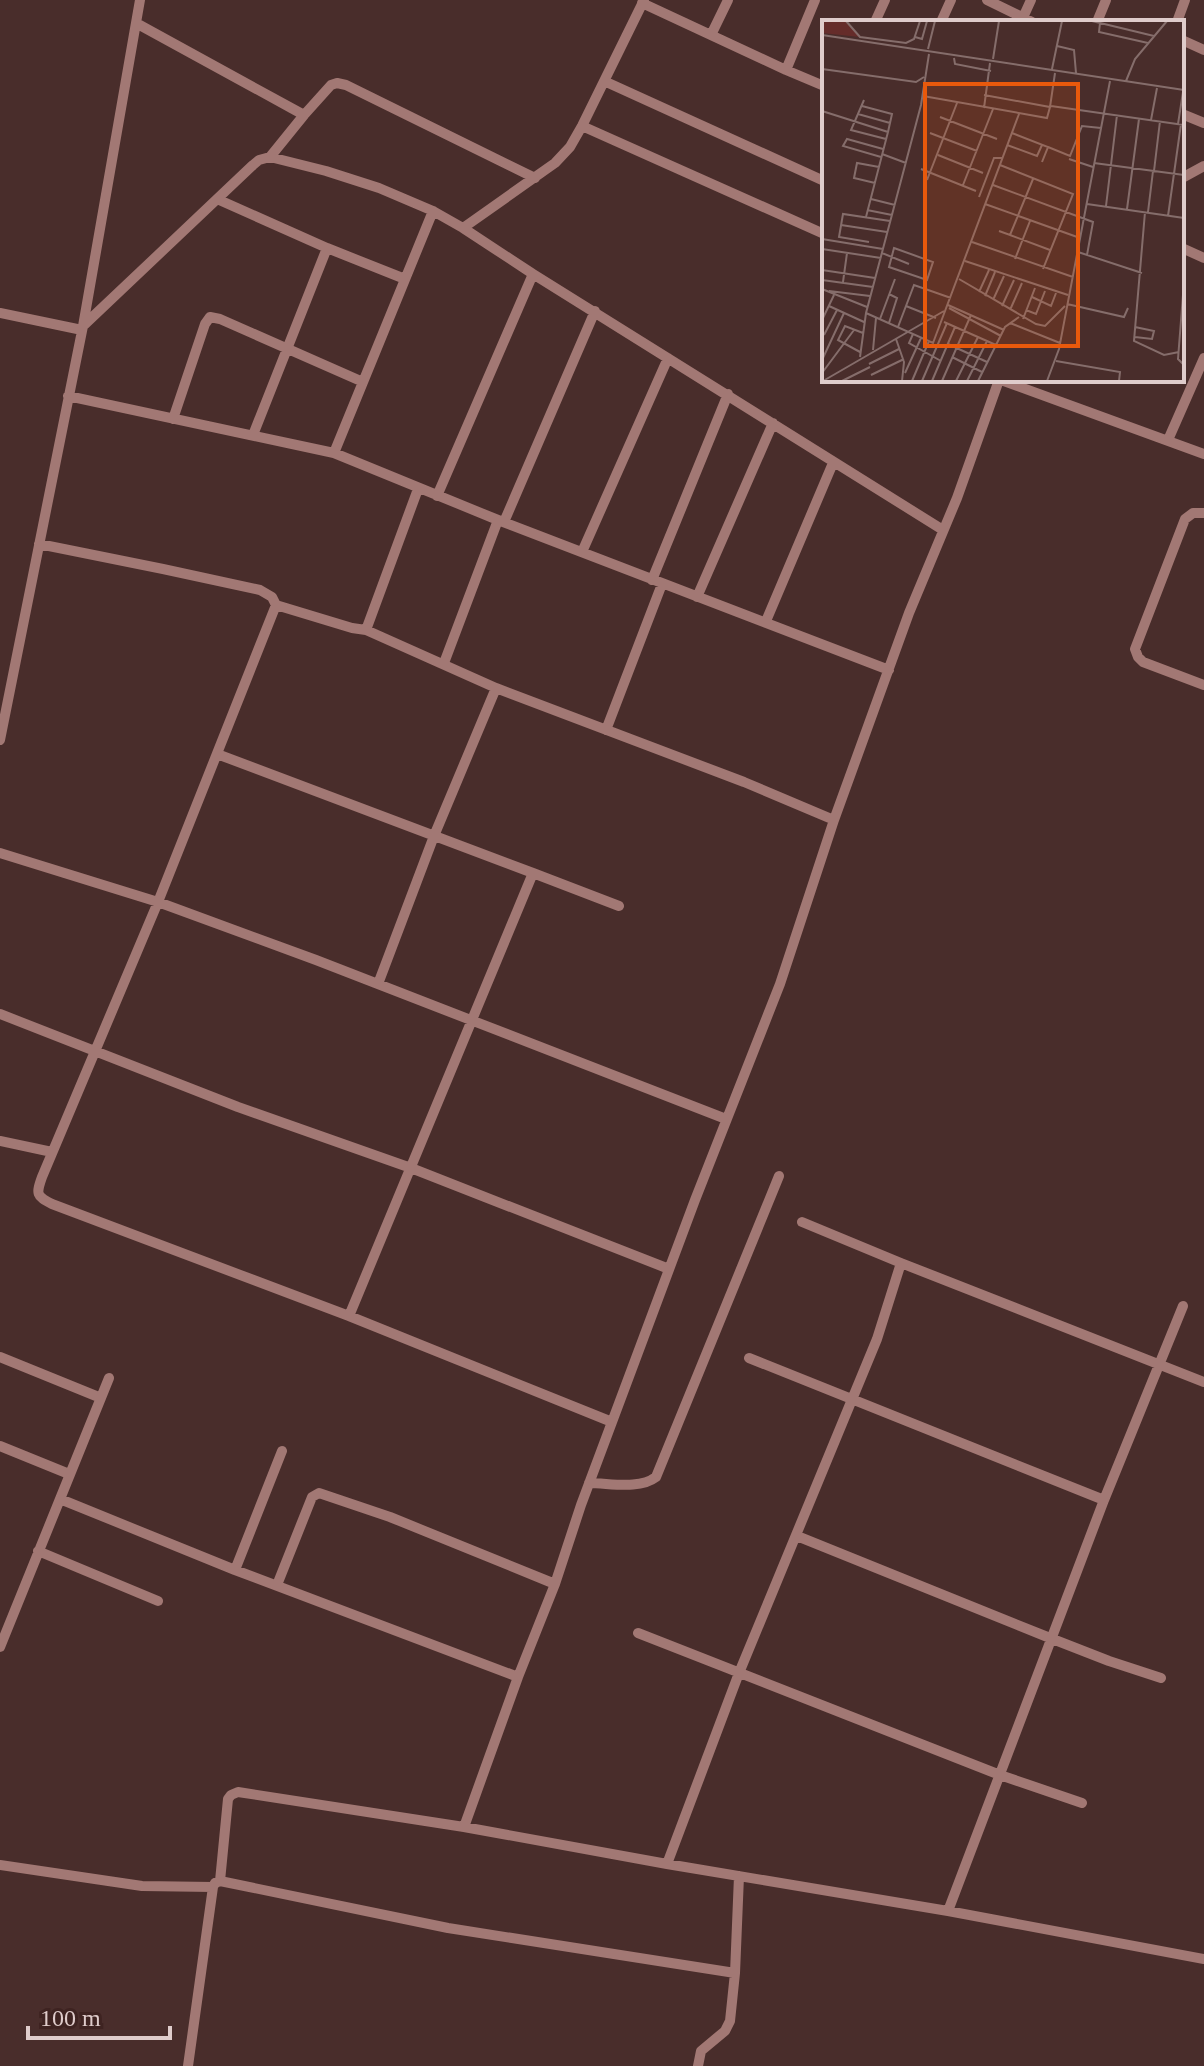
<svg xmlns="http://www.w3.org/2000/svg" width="1204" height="2066" font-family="'Times New Roman',serif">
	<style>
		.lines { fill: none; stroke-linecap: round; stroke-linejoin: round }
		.minor { stroke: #a27874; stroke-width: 10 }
		.inset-road { fill: none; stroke: #856d6b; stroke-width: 2 }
		.view { fill: #e8590c; fill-opacity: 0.15; stroke: #e8590c; stroke-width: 4 }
		.inset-edge { fill: none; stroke: #dfcccb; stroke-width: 4 }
	</style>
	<rect width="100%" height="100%" fill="#492d2b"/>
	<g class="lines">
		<path class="minor" d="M987 0 1032 22
			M642 3 786 70 824 86
			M875 22 885 0
			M941 22 951 0
			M1021 22 1031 0
			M1097 22 1106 0
			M1177 22 1185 0
			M136 23 304 115 331 85 337 83 346 85 535 178
			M711 35 728 0
			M1182 40 1204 50
			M786 70 815 0
			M604 81 824 181
			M1182 114 1204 123
			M582 126 824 234
			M270 157 304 115
			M1182 178 1204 166
			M217 199 327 248
			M463 228 555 163 570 147 582 126 644 0
			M1182 248 1204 258
			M0 313 82 330
			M83 326 253 165 259 160 270 157 326 171 379 188 433 211 463 228 533 274 943 530
			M1001 380 1204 454
			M68 396 334 453 498 520 889 670
			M173 419 205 324 210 317 220 319 363 382
			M253 435 327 248 405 279
			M1168 440 1204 358
			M334 453 433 211
			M437 496 533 274
			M1204 513H1193L1185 519 1135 649 1138 657 1143 662 1204 685
			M504 522 595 311
			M39 544 163 569 260 590 272 597 276 605 352 628 366 630 496 688 744 782 834 820
			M582 552 668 358
			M652 580 728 394
			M697 597 773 423
			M276 605 158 902 42 1177C36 1194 36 1196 52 1204L349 1316 612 1422
			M766 621 833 463
			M366 630 418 489
			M444 663 498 520
			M606 730 662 584
			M0 740 83 326 140 0
			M217 754 533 873
			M0 853 158 902 316 960 726 1119
			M378 984 434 836 496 688
			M0 1014 238 1107 411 1168 669 1269
			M0 1141 52 1152
			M802 1222 901 1263 1204 1382
			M349 1316 533 873 619 906
			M0 1357 101 1398
			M749 1358 1104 1500
			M0 1446 69 1474
			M282 1451 235 1570 518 1677
			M589 1483C610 1483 639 1490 656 1477L779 1176
			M60 1499 109 1378
			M797 1536 1050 1638 1109 1661 1161 1678
			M38 1551 158 1601
			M277 1585 312 1497 319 1493 390 1517 555 1584
			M638 1633 1000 1775 1082 1803
			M0 1647 60 1499 235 1570
			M464 1827 518 1677 555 1584 581 1505 695 1200 780 984 834 820 909 613 957 498 999 380
			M667 1864 739 1673 877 1339 901 1263
			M0 1865 142 1886 213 1887
			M220 1881 228 1799 231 1795 238 1792 464 1827 667 1864 948 1911 1204 1959
			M948 1911 1104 1500 1183 1306
			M188 2066 213 1887 215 1883 220 1881 448 1928 735 1973
			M698 2066 701 2051 725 2031 730 2021 735 1973 739 1876"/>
	</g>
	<g transform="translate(822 20)">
		<rect width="362" height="362" fill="#492d2b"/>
		<path d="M0 1H23L38 17 0 13Z" fill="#652c2a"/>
		<path class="inset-road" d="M24 1 38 17 84 23 92 19 98 1M270 1 332 16M278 3 277 12 326 23M0 15 362 70M93 17 100 19 105 1M235 26 252 30 254 53M106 29 113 1M132 38 133 44 169 51M171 39 177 1M0 49 94 62 102 57M230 49 240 1M304 61 313 39 345 1M162 75 228 87 233 53M101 76 225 98 228 87M42 80 29 110 64 119M40 86 70 94 66 112M229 86 362 105M162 88 168 43M0 91 66 112 44 197M36 94 68 103M118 97 175 119M329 100 335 68M356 104 361 72M108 113 155 131M190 113 226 127 220 142M185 125 215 136 220 125M226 127 248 136 260 106 279 108M60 134 84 143M116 135 161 153M59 137 21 126 25 119 61 129M247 139 271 147M272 143 362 155M178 145 251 174 221 249M99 149 154 171M332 151 338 101M105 160 135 83M53 163 32 158 35 143 57 147M141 165 171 89M171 165 271 202 265 235M157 177 172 138H181M49 179 73 185M163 184 258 218M265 184 362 198M284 186 295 95M305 189 317 99M45 190 70 195M323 192 312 321 342 335 357 332M326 192 331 151M346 196 359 104M19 205 65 212M177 211 188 215 211 159M188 215 228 230M0 219 61 229M47 222 17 217 21 194 68 201M150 222 251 257M72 228 111 242 105 260 67 247ZM0 229 59 238M256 232 320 253M60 233 87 244M193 239 208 201M143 241 246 275M0 250 53 258M137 259 214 304 223 306 243 286M0 260 51 267M21 262 25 233M362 262 356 339 362 345M0 269 45 287M7 271 48 276M157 272 167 250M163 276 173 252M210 277 229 286 234 273M171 280 182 256M245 284 302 297 306 288M126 285 182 310M7 286 42 302M84 286 114 298M180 286 192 260M127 288 179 316M188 290 200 263M204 290 214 294 223 271M44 293 111 323 197 94M58 299 73 259M201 299 213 268M0 300 12 275M122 302 174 325M67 303 75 278 67 274M188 303 238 323M76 307 92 265 129 278M91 314 87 323 119 341M2 315 15 290M313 317 330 319 332 311 313 307M74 319 82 342 80 361M126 324 165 342M51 330 54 298M38 332 16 320 23 306 41 313M38 337 44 293 99 85 107 34M130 337 160 352M0 340 22 293M234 341 298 352 297 361M47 344 77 329M0 353 32 310M83 353 99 318M49 355 82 339M1 361 122 291M20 361 48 347M90 361 107 321M100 361 125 303M110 361 133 307M120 361 149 295M134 361 156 317M145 361 165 321M156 361 183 307 197 297M225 361 237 329 288 61"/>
		<path class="view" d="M103 64H256V326H103Z"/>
		<rect width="362" height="362" class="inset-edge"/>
	</g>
	<path d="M28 2026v12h142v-12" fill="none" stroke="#dfcccb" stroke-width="4"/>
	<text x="40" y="2026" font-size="24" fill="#dfcccb" stroke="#3e2321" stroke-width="6" paint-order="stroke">100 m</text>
</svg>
